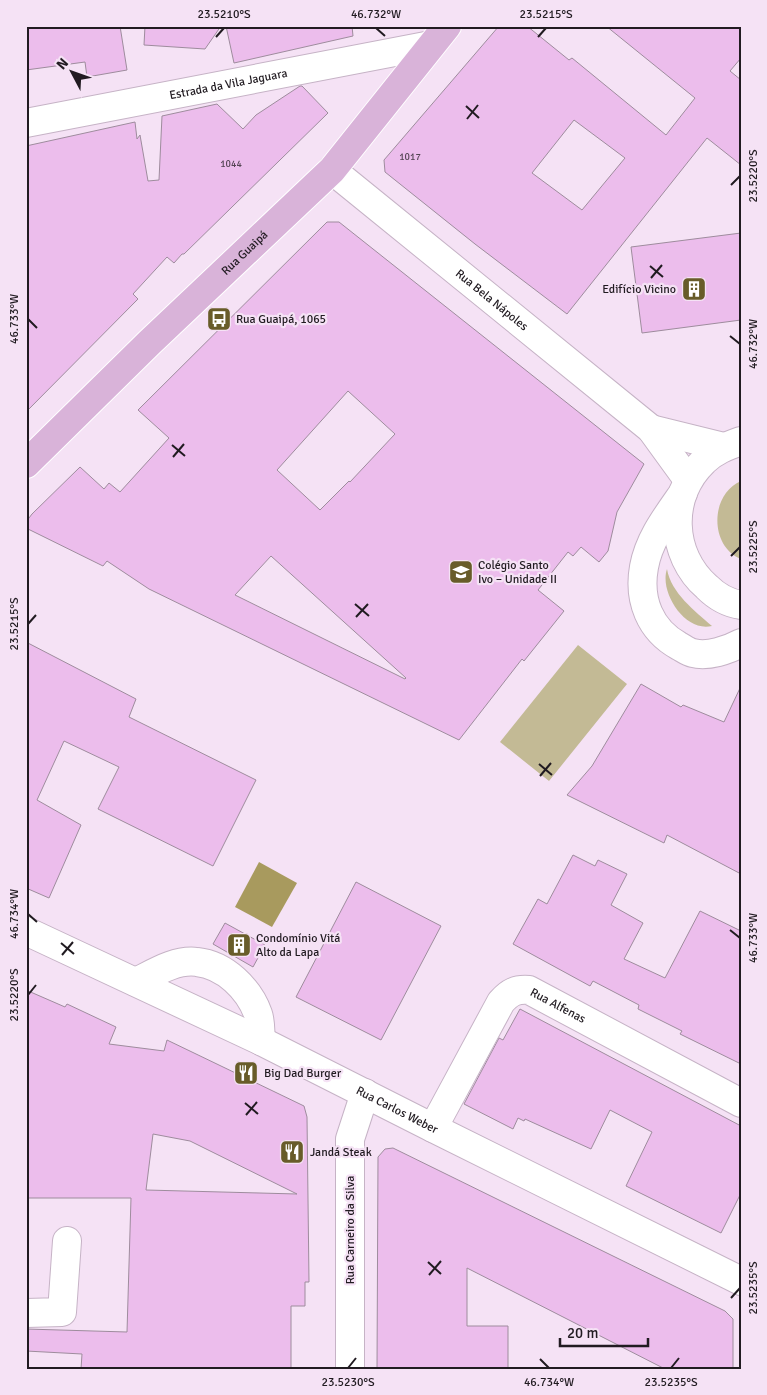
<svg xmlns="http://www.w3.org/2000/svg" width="767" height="1395" font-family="Signika,sans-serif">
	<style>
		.green { fill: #c3ba95 }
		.water { fill: #a89a5e }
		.building { fill: #ecbdec; stroke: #9e8c9d; fill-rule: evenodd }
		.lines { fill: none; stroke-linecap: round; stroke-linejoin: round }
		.minor-casing { stroke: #c6b3c6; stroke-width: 30 }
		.major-casing { stroke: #fff; stroke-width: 30 }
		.minor { stroke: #fff; stroke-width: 28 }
		.major { stroke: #d9b3d9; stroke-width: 28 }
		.ticks { fill: none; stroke: #211b21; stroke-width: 2 }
		.labels { text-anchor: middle; stroke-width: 4.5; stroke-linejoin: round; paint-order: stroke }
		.number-label { font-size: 10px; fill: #544454 }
		.street-label { font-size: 12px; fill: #211b21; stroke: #f5e2f5 }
		.poi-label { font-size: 12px; fill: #211b21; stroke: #f5e2f5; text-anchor: start }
		.neatline { fill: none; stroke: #211b21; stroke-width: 2 }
		.ticks-label { font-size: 12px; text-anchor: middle; fill: #211b21 }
	</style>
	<rect width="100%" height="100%" fill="#f5e2f5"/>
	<path class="green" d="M741 481V559C709 546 710 494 741 481Z
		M667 569C671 593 695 611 712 626 685 633 659 592 667 569Z
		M578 645 627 684 549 781 500 742Z"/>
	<path class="water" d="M259 862 297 883 272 927 235 907Z"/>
	<path class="building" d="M26 26H120L127 70 87 77 85 62 26 70Z
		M145 26H221L205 49 144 45Z
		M226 26H352L353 36 234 63Z
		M499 26H527L569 60 572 58 666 135 695 98 606 26H741V58L730 71 741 80V165L707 138 567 314 475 244 385 172 384 160ZM574 120 625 158 582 210 532 173Z
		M300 86H302L328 113 184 254H182L174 263 167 257 133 294 138 299 26 412V146L135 122 137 139 140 135 148 181 159 180 162 116 217 104 243 129 256 115Z
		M327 222H339L644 464 617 512 608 551 599 562 581 547 573 556 568 552 538 590 564 611 524 661 522 659 459 740 149 589 107 561 103 566 26 528V522L32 514 80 467 104 489 109 483 120 492 169 438 138 410ZM348 391 395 434 350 482 349 481 320 510 277 470ZM271 556 406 678 405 679 235 595Z
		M741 233V320L642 333 631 247Z
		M26 642 136 699 129 717 256 780 213 866 98 809 119 767 64 741 37 800 81 825 49 898 26 888Z
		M641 684 681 707 683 705 724 722 741 686V874L667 835 664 843 567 795 592 766Z
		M573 855 595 866 598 860 627 874 611 905 643 923 624 959 665 978 700 911 741 931V1064L680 1034 682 1031 638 1009 639 1005 593 981 590 986 513 944 538 899 547 904Z
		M356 882 441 926 381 1040 296 997Z
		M225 923 265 945 253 967 213 944Z
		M26 990 65 1007 67 1004 116 1027 109 1044 164 1051 167 1040 304 1106 307 1117 309 1282H305V1306H291V1369H81L82 1354 26 1351V1329L127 1332 131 1198H26ZM153 1134 190 1141 297 1194 146 1190Z
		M520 1009 741 1126V1193L721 1233 626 1186 652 1132 610 1110 591 1149 525 1119 524 1121 518 1118 513 1129 464 1104 499 1038 503 1040Z
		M393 1148 725 1311 733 1319V1369H665L467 1268V1326H508V1369H377L378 1157 385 1149Z"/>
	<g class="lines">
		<defs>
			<g id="minor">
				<path id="s1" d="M26 123 431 45"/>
				<path id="s2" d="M332 170 651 429 688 480"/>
				<path d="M651 429 724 447"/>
				<path d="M741 441C727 446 714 451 704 461 667 496 670 555 707 587 716 596 728 603 741 605"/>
				<path d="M683 493C667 516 649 539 644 567 638 600 650 630 679 646 683 648 688 652 693 653 708 657 728 650 741 643"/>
				<path id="s3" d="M26 931 261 1041 433 1128 741 1281"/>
				<path d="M136 982C154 973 176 959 197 962 225 965 249 989 258 1014 261 1022 260 1033 261 1041"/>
				<path id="s4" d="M433 1128 501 1002C510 992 516 989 529 990L741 1103"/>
				<path d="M26 1313 62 1312 67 1241"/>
				<path d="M350 1369V1139L365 1093"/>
			</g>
			<g id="major">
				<path id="s5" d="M26 464 149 343 332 170 447 26"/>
			</g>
		</defs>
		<use href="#minor" class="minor-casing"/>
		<use href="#major" class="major-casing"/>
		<use href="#minor" class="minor"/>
		<use href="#major" class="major"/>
	</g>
	<path class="ticks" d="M376 28 385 36M216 37 224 28M538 37 546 28M466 106 479 118M467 119 478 105M731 185 740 176M650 266 663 277M651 278 662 265M28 319 37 328M730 336 740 344M172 445 185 456M173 457 184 444M731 556 740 547M355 604 369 616M356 617 368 604M28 624 36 615M539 764 552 775M540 776 551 763M28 914 37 922M730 930 740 938M61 943 74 954M62 955 73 942M28 995 36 985M245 1103 258 1114M246 1115 257 1102M428 1262 441 1274M429 1275 441 1261M731 1298 740 1288M540 1359 549 1368M348 1368 356 1358M671 1368 679 1358"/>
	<defs>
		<symbol id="building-square" viewBox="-11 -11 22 22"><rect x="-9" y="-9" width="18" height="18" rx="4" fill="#685c29" stroke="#f5e2f5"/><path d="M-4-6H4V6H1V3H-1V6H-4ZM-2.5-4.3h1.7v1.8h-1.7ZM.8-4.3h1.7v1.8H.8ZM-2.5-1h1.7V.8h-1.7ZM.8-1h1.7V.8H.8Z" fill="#fff"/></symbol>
		<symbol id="bus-square" viewBox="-11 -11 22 22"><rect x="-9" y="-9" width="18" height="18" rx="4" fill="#685c29" stroke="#f5e2f5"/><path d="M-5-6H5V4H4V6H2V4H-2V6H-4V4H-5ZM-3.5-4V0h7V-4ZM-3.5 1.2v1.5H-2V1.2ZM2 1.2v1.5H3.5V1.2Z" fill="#fff"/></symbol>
		<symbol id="school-square" viewBox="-11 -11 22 22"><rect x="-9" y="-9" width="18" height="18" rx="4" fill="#685c29" stroke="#f5e2f5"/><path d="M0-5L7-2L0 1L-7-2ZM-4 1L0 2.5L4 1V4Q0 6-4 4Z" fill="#fff"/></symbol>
		<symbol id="restaurant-square" viewBox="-11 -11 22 22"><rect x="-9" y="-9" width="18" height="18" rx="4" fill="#685c29" stroke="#f5e2f5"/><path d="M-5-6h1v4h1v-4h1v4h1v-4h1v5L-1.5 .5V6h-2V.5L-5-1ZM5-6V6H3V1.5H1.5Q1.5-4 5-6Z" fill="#fff"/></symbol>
	</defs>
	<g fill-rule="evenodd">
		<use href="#building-square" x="680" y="275" width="28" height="28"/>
		<use href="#bus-square" x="205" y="305" width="28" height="28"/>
		<use href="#school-square" x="447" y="558" width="28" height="28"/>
		<use href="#building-square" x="225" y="931" width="28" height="28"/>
		<use href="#restaurant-square" x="232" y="1059" width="28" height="28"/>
		<use href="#restaurant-square" x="278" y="1138" width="28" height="28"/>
	</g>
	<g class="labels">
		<g class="number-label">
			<text x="410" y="160">1017</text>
			<text x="231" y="167">1044</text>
		</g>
		<g class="street-label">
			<text dy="4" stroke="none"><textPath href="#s1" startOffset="206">Estrada da Vila Jaguara</textPath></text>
			<text dy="4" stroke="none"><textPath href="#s5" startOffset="304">Rua Guaipá</textPath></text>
			<text dy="4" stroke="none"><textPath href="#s2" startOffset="206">Rua Bela Nápoles</textPath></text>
			<text dy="4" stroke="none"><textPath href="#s4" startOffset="208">Rua Alfenas</textPath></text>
			<text dy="4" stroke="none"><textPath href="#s3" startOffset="412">Rua Carlos Weber</textPath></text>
			<text transform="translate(350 1230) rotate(-90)" y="4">Rua Carneiro da Silva</text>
		</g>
		<g class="poi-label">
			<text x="676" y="293" text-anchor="end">Edifício Vicino</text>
			<text x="236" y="323">Rua Guaipá, 1065</text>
			<text x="478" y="569">Colégio Santo<tspan x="478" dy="14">Ivo – Unidade II</tspan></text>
			<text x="256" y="942">Condomínio Vitá<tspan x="256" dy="14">Alto da Lapa</tspan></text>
			<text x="264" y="1077">Big Dad Burger</text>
			<text x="310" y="1156">Jandá Steak</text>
		</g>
	</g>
	<rect width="767" height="1395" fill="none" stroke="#f5e2f5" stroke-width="55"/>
	<g transform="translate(72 72) rotate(311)" stroke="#f5e2f5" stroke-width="4" paint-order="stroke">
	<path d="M0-4L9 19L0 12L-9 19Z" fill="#211b21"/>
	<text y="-8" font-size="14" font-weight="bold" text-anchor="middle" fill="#211b21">N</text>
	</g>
	<path d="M560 1338v8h88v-8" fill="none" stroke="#211b21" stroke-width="2.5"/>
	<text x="567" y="1338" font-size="15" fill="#211b21" stroke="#f5e2f5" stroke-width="4" paint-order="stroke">20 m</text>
	<rect x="28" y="28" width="712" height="1340" class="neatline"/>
	<g class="ticks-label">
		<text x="224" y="18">23.5210°S</text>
		<text x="376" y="18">46.732°W</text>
		<text x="546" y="18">23.5215°S</text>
		<text transform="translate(753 176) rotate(-90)" y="4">23.5220°S</text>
		<text transform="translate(14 319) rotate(-90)" y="4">46.733°W</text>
		<text transform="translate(753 344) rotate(-90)" y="4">46.732°W</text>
		<text transform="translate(753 547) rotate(-90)" y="4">23.5225°S</text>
		<text transform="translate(14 624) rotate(-90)" y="4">23.5215°S</text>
		<text transform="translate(14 914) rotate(-90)" y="4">46.734°W</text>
		<text transform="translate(753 938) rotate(-90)" y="4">46.733°W</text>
		<text transform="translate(14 995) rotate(-90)" y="4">23.5220°S</text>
		<text transform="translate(753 1288) rotate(-90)" y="4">23.5235°S</text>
		<text x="348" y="1386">23.5230°S</text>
		<text x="549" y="1386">46.734°W</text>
		<text x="671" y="1386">23.5235°S</text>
	</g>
</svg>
